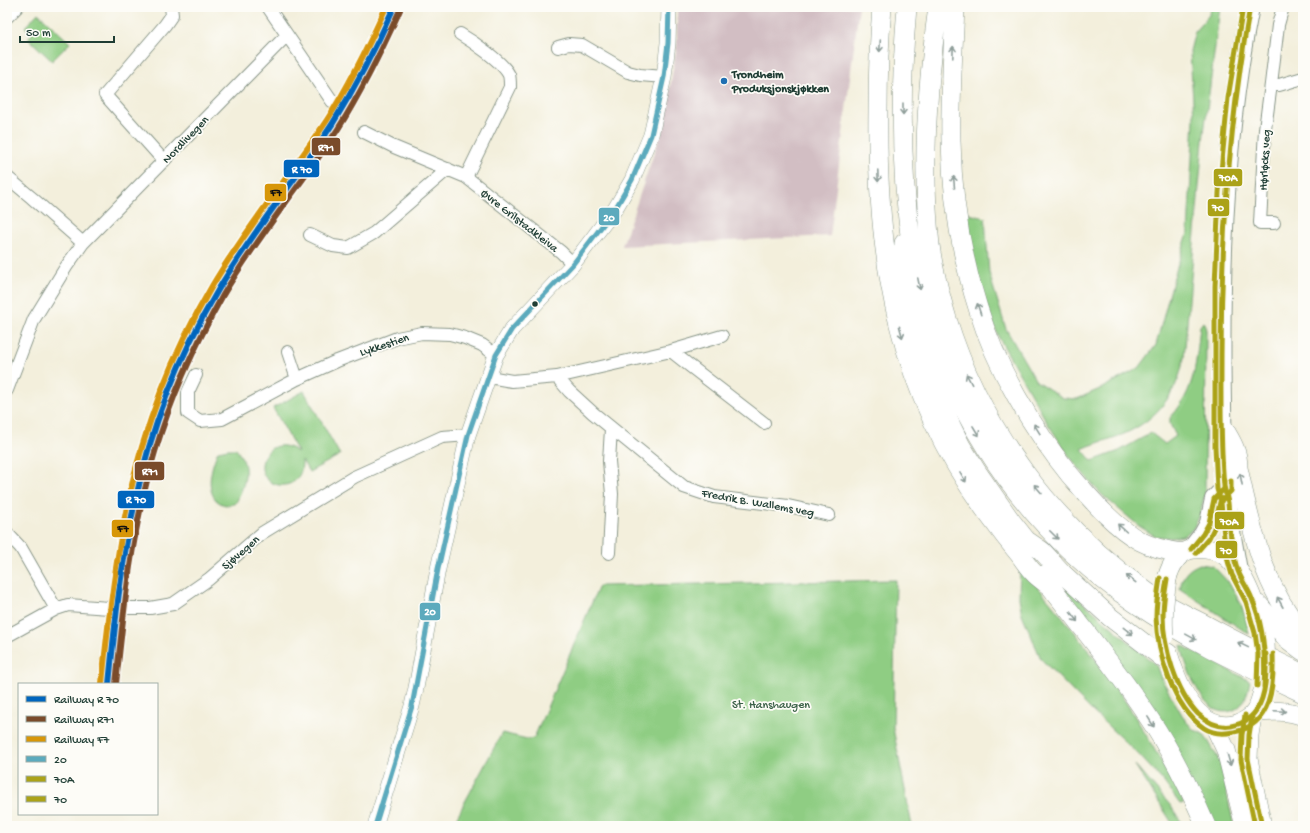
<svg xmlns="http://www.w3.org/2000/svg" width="1310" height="833" viewBox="0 0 1310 833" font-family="'Gochi Hand',sans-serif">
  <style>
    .industrial { fill: #d2bec3 }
    .green { fill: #8fcd83; stroke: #57855c }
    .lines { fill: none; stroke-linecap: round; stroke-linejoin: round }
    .minor-casing { stroke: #899688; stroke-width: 14 }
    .tertiary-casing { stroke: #899688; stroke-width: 16 }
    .primary-casing { stroke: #899688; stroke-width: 20 }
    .trunk-casing { stroke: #899688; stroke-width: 20 }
    .minor { stroke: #fff; stroke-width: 12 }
    .tertiary { stroke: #fff; stroke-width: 15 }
    .primary { stroke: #fff; stroke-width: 18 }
    .trunk { stroke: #fff; stroke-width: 19 }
    .trunk-bridge-casing { stroke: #899688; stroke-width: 20; stroke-linecap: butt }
    .trunk-bridge { stroke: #fff; stroke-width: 19 }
    .bus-1-casing { stroke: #fdfcf7; stroke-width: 8 }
    .bus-2-casing { stroke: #fdfcf7; stroke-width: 8 }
    .bus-3-casing { stroke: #fdfcf7; stroke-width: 8 }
    .bus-1 { stroke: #5caabd; stroke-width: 5 }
    .bus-2 { stroke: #aba218; stroke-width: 5 }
    .bus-3 { stroke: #aba218; stroke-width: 5 }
    .rail-1-casing { stroke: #fdfcf7; stroke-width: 9 }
    .rail-2-casing { stroke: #fdfcf7; stroke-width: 9 }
    .rail-3-casing { stroke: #fdfcf7; stroke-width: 9 }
    .rail-1 { stroke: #0065bd; stroke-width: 6 }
    .rail-2 { stroke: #7a4b2a; stroke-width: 6 }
    .rail-3 { stroke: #d79608; stroke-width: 6 }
    .oneway { stroke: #8f9e9a }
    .poi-dot { fill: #1f6fb2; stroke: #fdfcf7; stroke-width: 1.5 }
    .bus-dot { fill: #1f3d34; stroke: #fdfcf7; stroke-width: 1.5 }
    .labels { text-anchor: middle; stroke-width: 3.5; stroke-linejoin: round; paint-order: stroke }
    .poi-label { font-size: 12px; font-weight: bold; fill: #1f3d34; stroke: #fdfcf7; text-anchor: start }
    .street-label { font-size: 12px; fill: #1f3d34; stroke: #fdfcf7 }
    .park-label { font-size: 12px; fill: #3b6148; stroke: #fdfcf7 }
    .line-badge { stroke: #fdfcf7; stroke-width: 1.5 }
    .badge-label { font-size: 11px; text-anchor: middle; font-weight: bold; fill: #fff }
    .pale-badge-label { font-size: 11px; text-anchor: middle; font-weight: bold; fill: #111 }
  </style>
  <rect width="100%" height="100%" fill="#fdfcf7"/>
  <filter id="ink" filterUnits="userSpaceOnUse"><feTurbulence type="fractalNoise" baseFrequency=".025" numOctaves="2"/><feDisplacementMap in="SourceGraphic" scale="8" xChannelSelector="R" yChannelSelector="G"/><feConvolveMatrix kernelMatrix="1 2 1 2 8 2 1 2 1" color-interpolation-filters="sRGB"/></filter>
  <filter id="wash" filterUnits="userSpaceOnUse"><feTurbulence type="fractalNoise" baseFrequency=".012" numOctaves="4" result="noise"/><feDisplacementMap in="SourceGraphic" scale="16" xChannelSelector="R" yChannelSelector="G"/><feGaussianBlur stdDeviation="0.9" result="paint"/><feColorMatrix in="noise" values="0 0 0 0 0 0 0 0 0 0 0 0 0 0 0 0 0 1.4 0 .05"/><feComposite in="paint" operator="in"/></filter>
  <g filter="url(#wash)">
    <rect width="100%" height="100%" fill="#f3efdc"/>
    <!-- industrial -->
    <path class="industrial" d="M677,7h182l-29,229 -208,10 42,-122 13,-79z"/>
    <!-- green -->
    <path class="green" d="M1210,7h10l-17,134 -19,217c-2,7 -3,14 -6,21 -7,20 -25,40 -44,50 -15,9 -35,12 -52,20l10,12 27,-10 32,-18 14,11 11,-8 -6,-12v-6c26,-28 26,-56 30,-92l3,-4 1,1 2,7 -1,163 -5,22 -7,14 -10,7 -12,2 -16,-2 -16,-10 -38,-32 -14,-16 -18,-22 -21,-32 -49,-86 -18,-47 -9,-35 -7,-43 20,5 4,55 17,56 30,52 27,17 14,1 25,-11 37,-20 17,-23 18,-68 14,-44 6,-115 -4,-67 5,-20 14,-16z
      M38,13l32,30 -18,18 -24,-23 4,-4 -7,-7z
      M304,391l36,64 -31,17 -7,-12c2,38 -48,29 -39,0 2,-5 5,-9 9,-12 10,-5 18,-1 26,4l-25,-44z
      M228,449h8c2,3 5,7 7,11 6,14 -1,30 -7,43 -8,3 -13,3 -20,-3 -11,-13 -4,-35 2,-49z
      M1200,564l13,2 16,17 12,21 4,13 4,17 -69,-45c2,-13 7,-20 20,-25z
      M1020,565c40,49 81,97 114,150 18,29 34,58 50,88l-4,1 -17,-23 -24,-26 -49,-46 -49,-50 -19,-45 -3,-16z
      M896,580l-3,148 19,98h-460l50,-93 25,6 7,-1 65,-152z
      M1058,581l98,84 5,13 24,42 8,9 10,5 6,8 11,20 14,64h-19z
      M1181,645l69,36c-2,11 -5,24 -16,29 -30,13 -49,-45 -53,-65z
      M1135,765l35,40 14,21h-10z"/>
  </g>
  <g filter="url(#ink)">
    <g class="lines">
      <!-- minor casing -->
      <g class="minor-casing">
        <path id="minor" d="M268,7l64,94
          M7,17l10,-10
          M460,34c12,7 43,28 49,41 1,3 1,9 1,12l-44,90
          M558,47l11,-3 13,1 46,27 12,3 24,2
          M1271,84l7,-59 5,-18
          M364,132l30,15 72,30 95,75 12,12
          M164,161l-59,-66 60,-70 7,-10 -1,-8
          M7,177l25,21 51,45
          M1274,223h-14l5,-94 6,-45 8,1 24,-7
          M310,235l23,11 15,2 26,-15 74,-64
          M671,351l19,15 74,57
          M288,352l9,27
          M196,375l-8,17v21l12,8 22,-2 75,-40 40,-18 60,-23 25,-5 28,1 15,4 17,7 14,10
          M489,377l23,4 45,-4 114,-26 51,-15
          M557,377l12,14 24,22 91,74 30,10 74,9 41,9
          M7,390l27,-71 32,-52 17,-24 204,-208
          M7,533l14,15 35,61
          M609,553l3,-59 -3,-33 2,-32
          M7,636l49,-27 12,-4 41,3h41l23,-4 36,-25 53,-46 92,-56 88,-40 26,-2"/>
      </g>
      <!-- tertiary casing -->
      <g class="tertiary-casing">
        <path id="tertiary" d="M375,826l37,-120 4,-18 22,-119 30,-134 28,-80 16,-26 61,-65 42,-55 17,-29 19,-45 13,-58 4,-34 1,-36"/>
      </g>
      <!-- primary casing -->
      <g class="primary-casing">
        <path id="primary" d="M1191,549l12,-15 6,-11 5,-24 10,-10
          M1238,570l-8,-44 -2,-26 -4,-11c-5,-161 -6,-324 26,-482"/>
      </g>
      <!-- trunk casing -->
      <g class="trunk-casing">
        <path id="trunk" d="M882,7c-3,35 -4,69 -4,104 -2,149 20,282 111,404 10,14 20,27 31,40 4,6 8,12 13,17 5,6 12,10 17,14
          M907,7c-7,80 -7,163 5,243 22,142 104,272 223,353 52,36 111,63 168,90
          M938,7c-11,79 -17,159 -8,238 3,25 10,50 17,74 34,111 106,206 200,273 17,12 36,22 55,31 33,18 67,35 101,51
          M955,7c-2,45 -5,89 -4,134 1,56 10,114 27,167 18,59 53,119 92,167 20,23 43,51 70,66 13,7 28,10 42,12
          M904,243l-2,35 17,70 14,39 19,41 9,18 16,26 34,49 15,19 16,11 21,23 47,43 62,48
          M1222,425c4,8 10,16 13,25 2,5 3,12 3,18 2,9 4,18 6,27 12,51 24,98 59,138
          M1044,575l6,11c34,44 69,86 99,132 23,34 41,71 57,108
          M1167,579c3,-13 12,-29 27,-30 9,-1 18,0 27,4 24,13 39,64 44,90
          M1259,605l28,34 16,12
          M1168,653c9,30 29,83 69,71 20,-6 22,-18 27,-37
          M1256,712c16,-1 32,-2 47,4
          M1252,716l-3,19 -1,24 14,67
          M1214,725l12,25 19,76"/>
      </g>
      <!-- minor -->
      <use href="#minor" class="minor"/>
      <!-- tertiary -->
      <use href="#tertiary" class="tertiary"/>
      <!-- primary -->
      <use href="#primary" class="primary"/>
      <!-- trunk -->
      <use href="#trunk" class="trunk"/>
      <!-- trunk-bridge casing -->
      <g class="trunk-bridge-casing">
        <path id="trunk-bridge" d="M1164,636c-2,-20 0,-37 3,-57
          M1264,687l2,-20 -1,-24"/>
      </g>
      <!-- trunk-bridge -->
      <use href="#trunk-bridge" class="trunk-bridge"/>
      <!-- bus-1 casing -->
      <g class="bus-1-casing">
        <path id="bus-1" d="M375,826l37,-120 26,-137 30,-134 28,-80 16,-26 61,-65 42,-55 17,-29 19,-45 13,-58 4,-34 1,-36"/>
      </g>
      <!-- bus-2 casing -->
      <g class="bus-2-casing">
        <path id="bus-2" d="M1250,7c-21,117 -29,229 -29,348 0,43 -1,88 3,131 1,6 3,11 4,17 2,21 2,44 9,65 3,11 11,20 15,31 12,28 14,58 12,88
          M1191,549l12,-15 6,-11 5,-24 10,-10v-8
          M1167,579c-2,12 -4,24 -4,36 0,32 13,76 35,99 10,9 20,14 33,12 35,-6 36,-44 35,-72
          M1252,716l-3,19 -1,24 14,67"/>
      </g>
      <!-- bus-3 casing -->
      <g class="bus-3-casing">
        <path id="bus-3" d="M1243,7l-15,91 -9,94 -4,94v160l2,43 4,13 3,35 4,24 4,14 14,27 9,31 3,21 -1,32
          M1196,553l13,-15 6,-12 5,-24 11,-11v-10
          M1160,578c-2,13 -4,26 -4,39 1,36 17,90 48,111 9,6 20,6 30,4 38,-7 40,-46 39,-78
          M1245,715l-3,20 -1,25 14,66"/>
      </g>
      <!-- bus-1 -->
      <use href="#bus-1" class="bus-1"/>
      <!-- bus-2 -->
      <use href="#bus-2" class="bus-2"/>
      <!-- bus-3 -->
      <use href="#bus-3" class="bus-3"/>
      <!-- rail-1 casing -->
      <g class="rail-1-casing">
        <path id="rail-1" d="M109,684c6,-61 12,-122 26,-182 16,-75 44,-146 83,-212 34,-58 78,-110 115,-167 23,-37 43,-76 61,-116"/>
      </g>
      <!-- rail-2 casing -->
      <g class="rail-2-casing">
        <path id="rail-2" d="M116,684c8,-78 16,-156 39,-232 16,-55 40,-107 68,-157 34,-58 78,-110 115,-166 24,-38 44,-79 62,-119"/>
      </g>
      <!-- rail-3 casing -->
      <g class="rail-3-casing">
        <path id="rail-3" d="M102,683c6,-61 13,-122 26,-181 16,-76 45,-149 84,-216 34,-58 78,-110 115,-166 23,-36 42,-75 59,-113"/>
      </g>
      <!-- rail-1 -->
      <use href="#rail-1" class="rail-1"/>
      <!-- rail-2 -->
      <use href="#rail-2" class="rail-2"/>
      <!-- rail-3 -->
      <use href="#rail-3" class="rail-3"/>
    </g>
    <!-- one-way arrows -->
    <defs><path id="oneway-shaft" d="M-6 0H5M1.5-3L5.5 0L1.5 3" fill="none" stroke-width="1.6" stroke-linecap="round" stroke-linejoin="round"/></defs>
    <g class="oneway">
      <use href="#oneway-shaft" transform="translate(880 46) rotate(93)"/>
      <use href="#oneway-shaft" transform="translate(953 52) rotate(-88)"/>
      <use href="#oneway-shaft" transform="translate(903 109) rotate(90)"/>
      <use href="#oneway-shaft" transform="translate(878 176) rotate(88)"/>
      <use href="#oneway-shaft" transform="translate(954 182) rotate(-95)"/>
      <use href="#oneway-shaft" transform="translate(919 284) rotate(78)"/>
      <use href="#oneway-shaft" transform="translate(979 309) rotate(-108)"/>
      <use href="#oneway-shaft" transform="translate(901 332) rotate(75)"/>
      <use href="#oneway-shaft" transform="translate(969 379) rotate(-117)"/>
      <use href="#oneway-shaft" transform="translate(1037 429) rotate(-122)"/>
      <use href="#oneway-shaft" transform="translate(976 431) rotate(59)"/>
      <use href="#oneway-shaft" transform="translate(963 477) rotate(59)"/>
      <use href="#oneway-shaft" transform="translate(1241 479) rotate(-101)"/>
      <use href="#oneway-shaft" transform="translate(1038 489) rotate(-131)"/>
      <use href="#oneway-shaft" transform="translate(1122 528) rotate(-138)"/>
      <use href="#oneway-shaft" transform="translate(1054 535) rotate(45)"/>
      <use href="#oneway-shaft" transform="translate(1131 579) rotate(-143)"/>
      <use href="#oneway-shaft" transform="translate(1280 602) rotate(-119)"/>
      <use href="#oneway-shaft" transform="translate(1074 617) rotate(53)"/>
      <use href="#oneway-shaft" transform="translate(1128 631) rotate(38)"/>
      <use href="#oneway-shaft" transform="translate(1191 637) rotate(29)"/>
      <use href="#oneway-shaft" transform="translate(1243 645) rotate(-154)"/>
      <use href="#oneway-shaft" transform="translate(1280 711) rotate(3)"/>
      <use href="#oneway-shaft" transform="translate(1151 722) rotate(58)"/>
      <use href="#oneway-shaft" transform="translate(1229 760) rotate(74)"/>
    </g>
  </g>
  <!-- markers -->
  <circle class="poi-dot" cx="724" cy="81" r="4"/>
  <circle class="bus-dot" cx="535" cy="304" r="3.5"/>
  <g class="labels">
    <!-- poi labels -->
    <g class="poi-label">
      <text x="732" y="78">Trondheim<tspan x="732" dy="14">Produksjonskjøkken</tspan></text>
    </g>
    <!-- street labels -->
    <g class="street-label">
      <text transform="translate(185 139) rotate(-46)" y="4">Nordlivegen</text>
      <text transform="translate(1264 160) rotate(-87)" y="4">Hørløcks veg</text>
      <text transform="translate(520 220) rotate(38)" y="4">Øvre Grilstadkleiva</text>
      <text transform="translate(384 344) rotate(-18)" y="4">Lykkestien</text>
      <text transform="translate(758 502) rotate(10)" y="4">Fredrik B. Wallems veg</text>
      <text transform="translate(240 552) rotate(-41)" y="4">Sjøvegen</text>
    </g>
    <!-- park labels -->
    <g class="park-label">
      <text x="771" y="708">St. Hanshaugen</text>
    </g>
  </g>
  <g class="line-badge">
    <rect x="311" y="137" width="30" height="19" rx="4" fill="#7a4b2a"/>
    <rect x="283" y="159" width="37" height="19" rx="4" fill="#0065bd"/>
    <rect x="1213" y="168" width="30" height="19" rx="4" fill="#aba218"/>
    <rect x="264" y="183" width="23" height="19" rx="4" fill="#d79608"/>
    <rect x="1207" y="198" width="23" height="19" rx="4" fill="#aba218"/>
    <rect x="598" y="207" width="22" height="19" rx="4" fill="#5caabd"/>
    <rect x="134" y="461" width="31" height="20" rx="4" fill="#7a4b2a"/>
    <rect x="117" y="490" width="38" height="19" rx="4" fill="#0065bd"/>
    <rect x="1214" y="511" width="31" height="19" rx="4" fill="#aba218"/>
    <rect x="111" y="519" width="23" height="19" rx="4" fill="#d79608"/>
    <rect x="1215" y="540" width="23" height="19" rx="4" fill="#aba218"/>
    <rect x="419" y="602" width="22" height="19" rx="4" fill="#5caabd"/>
  </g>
  <g class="badge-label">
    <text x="326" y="151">R71</text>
    <text x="302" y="173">R 70</text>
    <text x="1228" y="181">70A</text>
    <text x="1218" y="211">70</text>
    <text x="609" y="221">20</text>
    <text x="150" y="475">R71</text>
    <text x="136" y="503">R 70</text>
    <text x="1229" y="525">70A</text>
    <text x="1226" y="554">70</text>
    <text x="430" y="615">20</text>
  </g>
  <g class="pale-badge-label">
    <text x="276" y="196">F7</text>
    <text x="123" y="532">F7</text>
  </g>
  <!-- margin -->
  <rect width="1310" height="833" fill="none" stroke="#fdfcf7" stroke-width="24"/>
  <!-- legend -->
  <rect x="18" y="683" width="140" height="132" fill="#fdfcf7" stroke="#a4b0a9"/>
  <rect x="26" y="696" width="20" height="6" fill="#0065bd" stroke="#a4b0a9"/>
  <text x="54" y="703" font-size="12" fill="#1f3d34">Railway R 70</text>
  <rect x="26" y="716" width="20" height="6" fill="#7a4b2a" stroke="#a4b0a9"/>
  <text x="54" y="723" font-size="12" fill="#1f3d34">Railway R71</text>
  <rect x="26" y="736" width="20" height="6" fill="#d79608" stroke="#a4b0a9"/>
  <text x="54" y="743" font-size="12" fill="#1f3d34">Railway F7</text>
  <rect x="26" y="756" width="20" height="6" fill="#5caabd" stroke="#a4b0a9"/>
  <text x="54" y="763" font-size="12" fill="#1f3d34">20</text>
  <rect x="26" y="776" width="20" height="6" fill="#aba218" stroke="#a4b0a9"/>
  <text x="54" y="783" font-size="12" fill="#1f3d34">70A</text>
  <rect x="26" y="796" width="20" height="6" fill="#aba218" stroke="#a4b0a9"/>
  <text x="54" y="803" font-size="12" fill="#1f3d34">70</text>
  <!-- scale -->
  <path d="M20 36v6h94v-6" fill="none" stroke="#1f3d34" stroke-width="2"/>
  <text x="26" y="36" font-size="12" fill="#1f3d34" stroke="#fdfcf7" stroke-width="3" paint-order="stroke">50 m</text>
</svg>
